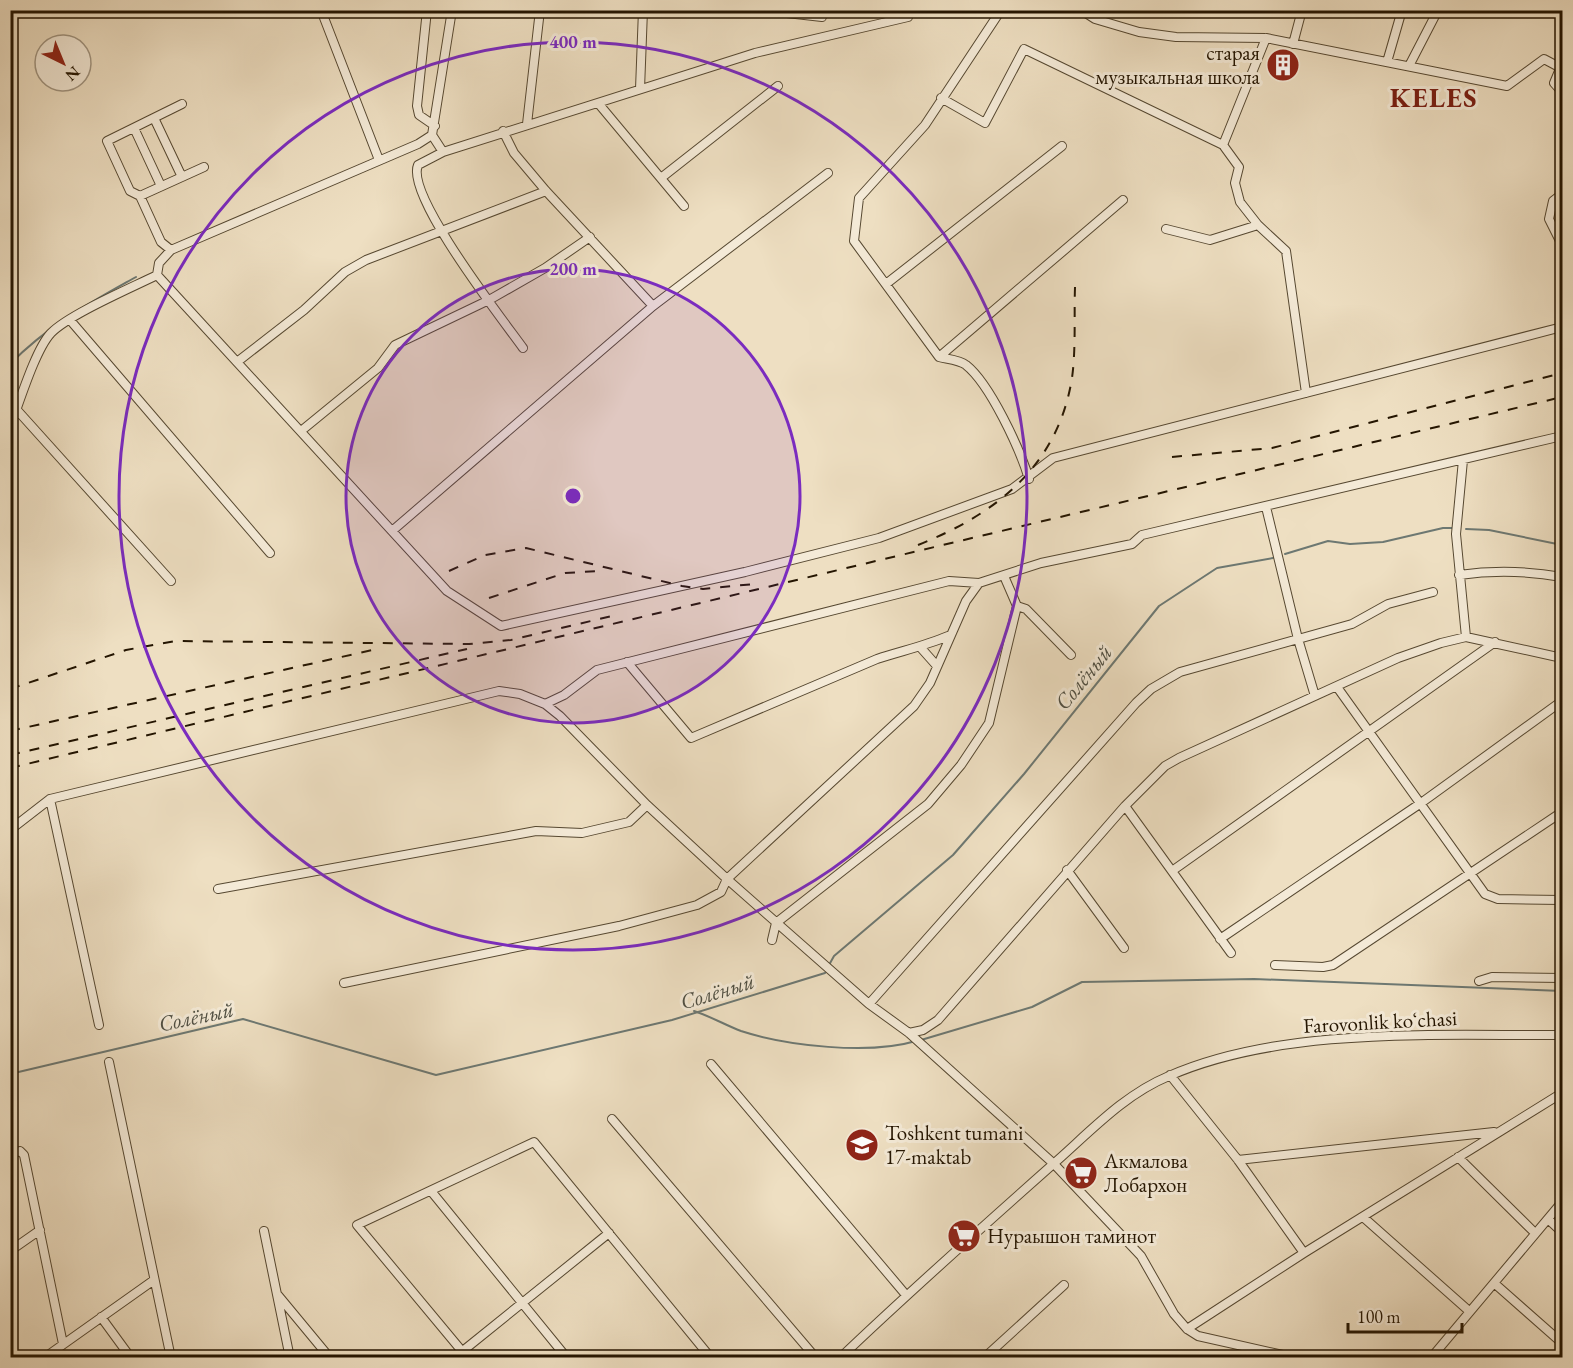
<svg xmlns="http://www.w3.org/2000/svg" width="1573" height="1368" viewBox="0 0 1573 1368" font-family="'EB Garamond',serif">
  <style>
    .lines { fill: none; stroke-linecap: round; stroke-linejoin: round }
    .stream { stroke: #6d7872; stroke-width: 2 }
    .minor-casing { stroke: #564831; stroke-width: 10 }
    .minor { stroke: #f4ead7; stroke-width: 8 }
    .rail { stroke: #241501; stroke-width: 2; stroke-dasharray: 10 10; stroke-linecap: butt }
    .ring { fill: none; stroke: #7b2cbf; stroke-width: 3 }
    .labels { text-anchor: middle; stroke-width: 6; stroke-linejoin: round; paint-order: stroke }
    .poi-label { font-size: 21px; fill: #241501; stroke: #f4ead7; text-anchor: start }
    .street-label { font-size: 21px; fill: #241501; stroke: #f4ead7 }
    .water-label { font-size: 22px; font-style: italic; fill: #4f4f43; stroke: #f4ead7 }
    .district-label { font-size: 27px; font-weight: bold; letter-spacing: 1.5px; fill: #7a1f14; stroke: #f4ead7 }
    .centre { fill: #7b2cbf; stroke: #f4ead7; stroke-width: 3 }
    .ring-label { font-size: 18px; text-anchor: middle; font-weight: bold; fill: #7b2cbf; stroke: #f4ead7; stroke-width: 6; stroke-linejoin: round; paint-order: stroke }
  </style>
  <rect width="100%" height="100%" fill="#eedfc2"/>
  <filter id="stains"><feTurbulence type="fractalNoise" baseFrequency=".00333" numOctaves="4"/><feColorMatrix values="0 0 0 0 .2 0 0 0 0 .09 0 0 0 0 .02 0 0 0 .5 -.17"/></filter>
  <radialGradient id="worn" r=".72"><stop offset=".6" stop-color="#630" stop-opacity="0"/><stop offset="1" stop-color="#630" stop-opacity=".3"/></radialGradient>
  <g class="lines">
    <!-- stream -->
    <path class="stream" d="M10,364c40,-40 78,-60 126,-87
      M1466,529l23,1 73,15
      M1285,554l43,-13 22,3 33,-2 60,-14h11
      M829,965l5,-9 119,-101 71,-81 135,-168 58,-38 56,-10
      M694,1011c18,6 31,14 47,20 46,15 128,24 175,10
      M921,1040l111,-33 50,-25 172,-3 308,12
      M10,1074l233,-55 193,56 236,-55 153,-47 2,-3"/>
    <!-- minor casing -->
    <g class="minor-casing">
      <path id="minor" d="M321,10l58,150
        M427,10l-10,96 2,9 16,11
        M760,10l62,7
        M1001,10l-76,115 -66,73 -5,43 85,116c8,2 21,3 27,8 24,19 54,84 63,114
        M1081,10l14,9 44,13 37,5 90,1 241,48 37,-27 15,8
        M1293,44l9,-34
        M1387,62l15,-52
        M1562,64l-8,19 8,9
        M1409,66l29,-56
        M640,89l3,-79
        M941,98l44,25 39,-74 199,96 16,22 -4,16 5,19 18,23 28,26 20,142
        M598,103l86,103
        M154,118l28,59
        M527,124l13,-114
        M134,128l27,58
        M503,131l11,22 32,38 107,115
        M432,135l11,17 312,-99 153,-36
        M1223,145l43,-107
        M443,152l-25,13c-13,30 85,155 105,183
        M661,178l117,-92
        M1562,194l-9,7 -4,18 13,26
        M140,196l64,-29
        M1166,229l44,11 48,-15
        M171,250l-10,-8 -21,-46 -10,-5 -23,-50 75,-37
        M157,275l290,316 54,35 244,-54 134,-34 133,-49 41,-31 509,-131
        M157,275l2,-12 12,-13 247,-106 14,-9 20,-125
        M886,284l176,-138
        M70,320l200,233
        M939,357l184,-157
        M237,362l67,-52 41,-38 21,-12 180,-69
        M17,410l154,171
        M10,427c9,-23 25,-77 41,-94 19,-19 80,-45 106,-58
        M301,431l77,-63 17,-23 94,-45 56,-32 45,-31
        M1463,460l-7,74 10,103
        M1266,507l32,132 17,57
        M392,531l261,-225 175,-133
        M1459,575c35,-5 69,-4 103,2
        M1017,606l9,3 45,46
        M921,648l16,18
        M627,662l64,76 186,-79c24,-8 48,-13 71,-23
        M1337,687l148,207 13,5 64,1
        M545,704l19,-9 33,-25 352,-89 30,2
        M50,799l49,226
        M1125,806l106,147
        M10,830l40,-31 449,-108 21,3 25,10 15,12 87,89 80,74 142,125 40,29 145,131 87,92 33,58 13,15 11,7 98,22
        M1067,870l57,78
        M1172,871l323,-229
        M218,889l318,-58 46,2 47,-11 18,-17
        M1220,939l201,-136 141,-102
        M772,940l4,-17 152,-119 33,-39 28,-42 28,-117 -13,-30
        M1275,965l48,2 10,-2 229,-153
        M1479,981l13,-4 70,1
        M344,983l275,-57 78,-21 24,-13 6,-13 187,-173 16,-23 36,-82 13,-18 62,-20 91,-19 10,-9 420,-99
        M869,1004l267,-301 15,-14 29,-17 172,-48 36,-20 45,-12
        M909,1033l14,-3 15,-10 187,-214 40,-40 14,-8 219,-100 43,-15 25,-6 96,21
        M10,1053l1,2
        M109,1062l62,296
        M711,1064l195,231
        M1170,1075l68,85 66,93
        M612,1119l204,239
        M10,1154l10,-3 4,4 39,189
        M1458,1157l77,76
        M1238,1160l256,-28
        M431,1191l136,167
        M1363,1217l106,94
        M1548,1219l14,13
        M264,1231l26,127
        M10,1251l30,-21
        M1494,1283l68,60
        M277,1294l53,64
        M101,1317l30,41
        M1187,1329l117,-76 258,-160
        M461,1350l-104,-125 177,-83 177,216
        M44,1358l110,-78
        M454,1358l155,-125
        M840,1358c69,-66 140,-129 211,-192 38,-33 72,-71 118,-90 114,-50 271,-40 393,-41
        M984,1358l80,-73
        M1431,1358l131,-156"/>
    </g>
    <!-- minor -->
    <use href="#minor" class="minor"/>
    <!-- rail -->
    <path class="rail" d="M1172,457l100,-9 290,-75
      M918,545c78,-31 140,-79 154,-167 4,-29 2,-62 3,-91
      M449,571l36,-16 41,-7 156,38 21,3 51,-5
      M489,598l76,-25 33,-2
      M10,689l116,-39 49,-9 294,3 42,-4 101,-24
      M10,731l367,-82
      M10,755l457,-106
      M10,768l1552,-371"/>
  </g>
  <!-- distance rings -->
  <circle cx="573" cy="496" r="227" fill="#7b2cbf" fill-opacity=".12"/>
  <g class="ring">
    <circle cx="573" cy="496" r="227"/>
    <circle cx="573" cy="496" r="454"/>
  </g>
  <!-- icons -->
  <defs>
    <g id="building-disc" transform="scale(1.725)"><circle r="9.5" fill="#8f2418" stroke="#f4ead7"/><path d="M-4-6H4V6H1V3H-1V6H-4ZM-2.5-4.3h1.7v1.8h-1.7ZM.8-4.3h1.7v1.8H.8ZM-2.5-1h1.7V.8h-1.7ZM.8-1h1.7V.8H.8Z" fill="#fff"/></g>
    <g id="school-disc" transform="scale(1.725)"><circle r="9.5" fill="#8f2418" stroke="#f4ead7"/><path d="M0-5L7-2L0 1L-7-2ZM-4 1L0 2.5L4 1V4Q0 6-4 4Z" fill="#fff"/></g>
    <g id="supermarket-disc" transform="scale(1.725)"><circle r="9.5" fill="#8f2418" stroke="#f4ead7"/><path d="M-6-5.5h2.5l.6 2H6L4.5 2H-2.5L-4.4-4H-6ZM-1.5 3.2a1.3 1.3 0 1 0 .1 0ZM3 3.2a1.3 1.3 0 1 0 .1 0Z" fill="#fff"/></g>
  </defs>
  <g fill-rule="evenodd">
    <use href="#building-disc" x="1283" y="65"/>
    <use href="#school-disc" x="862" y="1145"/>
    <use href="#supermarket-disc" x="1081" y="1173"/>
    <use href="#supermarket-disc" x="964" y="1236"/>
  </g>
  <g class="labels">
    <!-- poi labels -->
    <g class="poi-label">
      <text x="1260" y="60" text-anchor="end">старая<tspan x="1260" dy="24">музыкальная школа</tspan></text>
      <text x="885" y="1140">Toshkent tumani<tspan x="885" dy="24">17-maktab</tspan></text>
      <text x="1104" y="1168">Акмалова<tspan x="1104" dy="24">Лобархон</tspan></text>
      <text x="987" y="1243">Нураышон таминот</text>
    </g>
    <!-- street labels -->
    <g class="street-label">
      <text transform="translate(1380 1022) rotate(-3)" y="7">Farovonlik koʻchasi</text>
    </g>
    <!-- water labels -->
    <g class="water-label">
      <text transform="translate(1083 677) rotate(-51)" y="8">Солёный</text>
      <text transform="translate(717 991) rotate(-17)" y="8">Солёный</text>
      <text transform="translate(196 1016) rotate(-12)" y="8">Солёный</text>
    </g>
    <!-- district labels -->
    <g class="district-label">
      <text x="1434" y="107">KELES</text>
    </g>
  </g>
  <circle cx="573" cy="496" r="9" class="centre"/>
  <g class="ring-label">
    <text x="573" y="48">400 m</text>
    <text x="573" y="275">200 m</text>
  </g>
  <!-- margin -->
  <rect width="1573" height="1368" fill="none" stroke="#eedfc2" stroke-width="36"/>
  <rect x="12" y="12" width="1549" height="1344" fill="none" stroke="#241501" stroke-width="3"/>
  <rect x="18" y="18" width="1537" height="1332" fill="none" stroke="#241501" stroke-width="1.5"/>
  <!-- north arrow -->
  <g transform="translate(63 63) rotate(137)"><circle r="28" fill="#f4ead7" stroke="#a19581" stroke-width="1.5"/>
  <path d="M0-4.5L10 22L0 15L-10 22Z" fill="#8f2418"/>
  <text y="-9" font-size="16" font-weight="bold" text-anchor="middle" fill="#241501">N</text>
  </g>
  <!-- scale -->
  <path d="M1348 1323v9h114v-9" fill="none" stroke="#241501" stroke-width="3"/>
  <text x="1357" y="1323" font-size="18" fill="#241501" stroke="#f4ead7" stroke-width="4.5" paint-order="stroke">100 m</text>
  <rect width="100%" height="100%" filter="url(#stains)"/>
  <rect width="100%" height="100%" fill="url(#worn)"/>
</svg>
